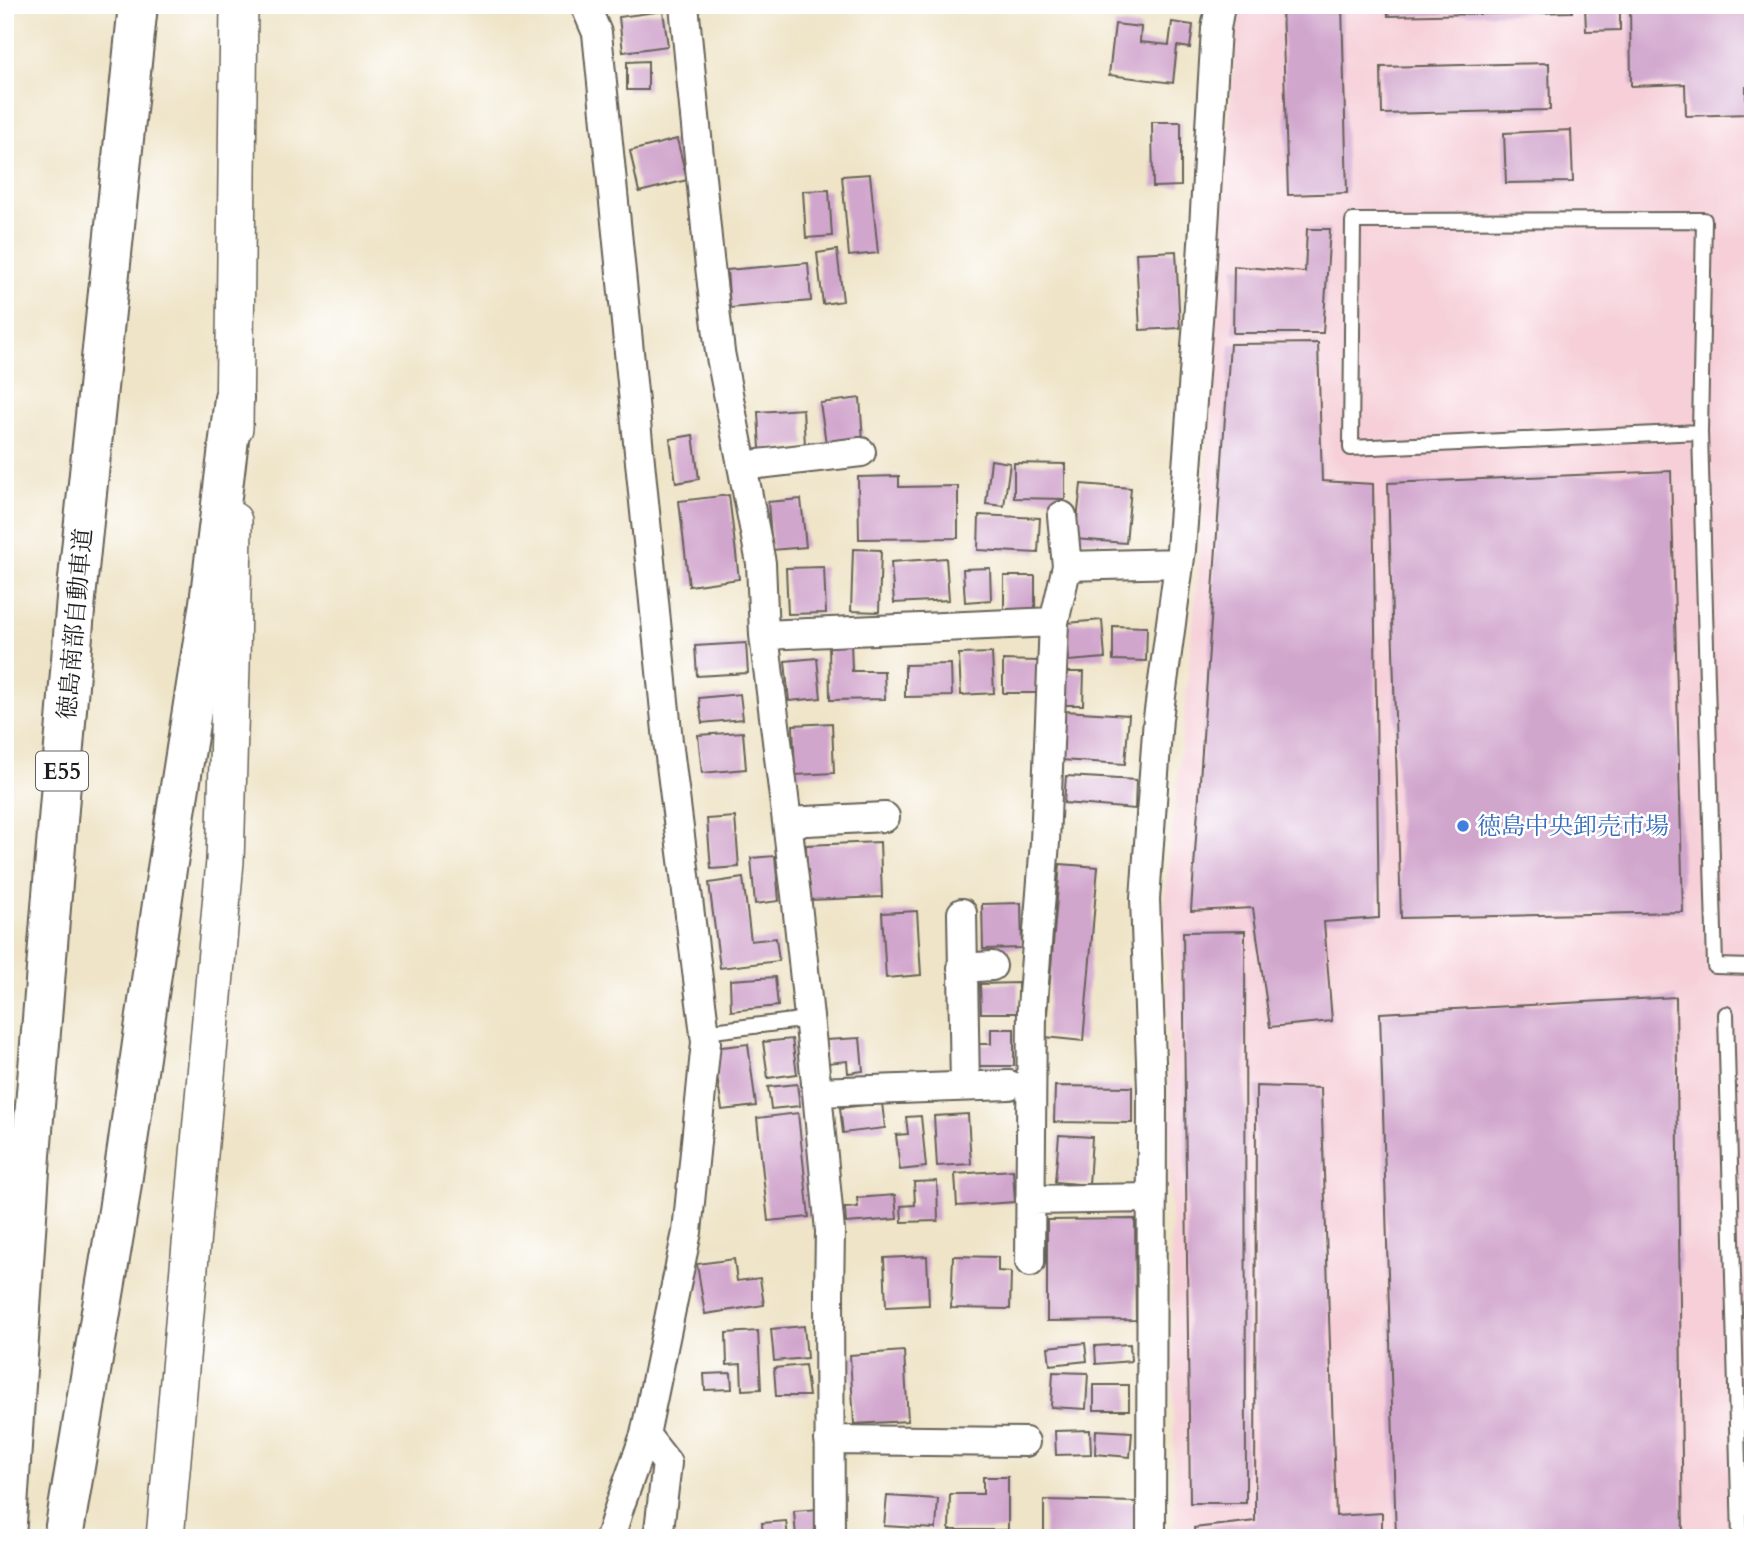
<svg xmlns="http://www.w3.org/2000/svg" width="1758" height="1543" viewBox="0 0 1758 1543" font-family="Cardo,'Noto Serif JP',serif">
  <style>
    .built { fill: #f6cfd8 }
    .building { fill: #d1a6cd }
    .lines { fill: none; stroke-linecap: round; stroke-linejoin: round }
    .service-casing { stroke: #666258; stroke-width: 18 }
    .minor-casing { stroke: #666258; stroke-width: 32 }
    .tertiary-casing { stroke: #666258; stroke-width: 40 }
    .motorway-casing { stroke: #666258; stroke-width: 42 }
    .service { stroke: #fff; stroke-width: 14 }
    .minor { stroke: #fff; stroke-width: 28 }
    .tertiary { stroke: #fff; stroke-width: 37 }
    .motorway { stroke: #fff; stroke-width: 38 }
    .shop-dot { fill: #3f7fe0; stroke: #fff; stroke-width: 2.5 }
    .labels { text-anchor: middle; stroke-width: 5; stroke-linejoin: round; paint-order: stroke }
    .shield { fill: #fff; stroke: #606060; stroke-width: 2 }
    .shield-label { font-size: 23px; font-weight: bold; fill: #1c1c1c }
    .street-label { font-size: 24px; fill: #1c1c1c; stroke: #fff }
    .shop-label { font-size: 24px; fill: #366cbe; stroke: #fff; text-anchor: start }
  </style>
  <rect width="100%" height="100%" fill="#fff"/>
  <filter id="ink" filterUnits="userSpaceOnUse"><feTurbulence type="fractalNoise" baseFrequency=".0143" numOctaves="2"/><feDisplacementMap in="SourceGraphic" scale="14" xChannelSelector="R" yChannelSelector="G"/><feConvolveMatrix kernelMatrix="1 2 1 2 8 2 1 2 1" color-interpolation-filters="sRGB"/></filter>
  <filter id="wash" filterUnits="userSpaceOnUse"><feTurbulence type="fractalNoise" baseFrequency=".00686" numOctaves="4" result="noise"/><feDisplacementMap in="SourceGraphic" scale="28" xChannelSelector="R" yChannelSelector="G"/><feGaussianBlur stdDeviation="1.57" result="paint"/><feColorMatrix in="noise" values="0 0 0 0 0 0 0 0 0 0 0 0 0 0 0 0 0 1.4 0 .05"/><feComposite in="paint" operator="in"/></filter>
  <g filter="url(#wash)">
    <rect width="100%" height="100%" fill="#efe4c8"/>
    <!-- built -->
    <path class="built" d="M1239,5h514v1533h-578l-7,-531 -5,-95 19,-171 25,-274 15,-259z"/>
    <g id="blocks">
      <!-- building -->
      <path class="building" d="M1282,5h60l5,188 -59,2z
        M1388,5h184v7l-184,4z
        M1585,5h35v25l-34,1z
        M1630,5h123v82h-7v27l-60,2 -1,-32 -54,2z
        M663,11l5,35 -45,6 -4,-35z
        M1172,22l21,3 -3,23 -13,-2 -4,37 -64,-8 6,-51 26,3 -1,15 29,3z
        M648,61v29h-21v-28z
        M1549,63l1,47 -168,4 -1,-47z
        M1152,122h29v64l-28,1z
        M1571,130l2,52 -67,1 -2,-50z
        M677,139l10,41 -48,12 -9,-41z
        M870,174l8,79 -29,3 -7,-80z
        M829,190l3,46 -26,2 -3,-47z
        M1307,229h23l-7,104h-90l1,-67 71,6z
        M837,250l6,51 -20,3 -6,-51z
        M1176,251l4,77 -40,2 -4,-77z
        M808,263l3,38 -81,7 -3,-38z
        M1318,343l4,138 51,3 6,434 -55,4 8,99 -62,6 -17,-119 -62,3 39,-567z
        M860,398l3,43 -37,2 -6,-40z
        M803,409l2,36 -45,4 -2,-37z
        M693,435l6,44 -23,4 -6,-44z
        M991,460l19,3 -6,43 -18,-2z
        M1014,463l51,1v35l-51,-1z
        M1671,471l12,441 -282,6 -13,-435z
        M899,476v11l59,-1v52l-99,1 -1,-62z
        M1081,484l50,4 -5,55 -51,-4z
        M729,495l10,84 -50,7 -10,-85z
        M801,499l5,48 -34,3 -4,-48z
        M979,515l61,3 -2,35 -60,-3z
        M853,549l28,1 -2,62 -28,-1z
        M946,558l3,42 -55,3 -3,-41z
        M824,567l2,46 -38,1 -2,-46z
        M990,568l1,32 -26,2 -2,-33z
        M1004,576h31v33h-31z
        M1102,620l3,38 -36,3 -2,-38z
        M1113,626l34,1 -1,34 -33,-1z
        M851,642l1,29h32l1,28 -55,1 -1,-57z
        M746,643l2,30 -51,3 -2,-30z
        M992,653l2,40 -33,2 -2,-41z
        M817,658l4,40 -32,3 -4,-40z
        M1003,660l36,1v32h-36z
        M951,664l1,32 -47,1v-32z
        M1065,672h19l-1,33h-19z
        M740,694l3,25 -41,4 -3,-25z
        M1064,711l65,4 -4,49 -64,-4z
        M832,723l2,50 -39,2 -2,-50z
        M743,732l3,37 -44,4 -4,-38z
        M1066,776l70,4 -1,29 -71,-6z
        M735,817l4,50 -28,2 -4,-50z
        M880,842l2,55 -74,3 -2,-55z
        M775,856l4,45 -24,3 -4,-46z
        M1060,864l38,3 -15,174 -38,-4z
        M743,878l8,63 25,-3 3,23 -59,7 -11,-85z
        M1021,903l1,45 -39,1 -1,-45z
        M917,911l4,64 -35,3 -4,-65z
        M1245,931l1,572h-56l-7,-571z
        M775,977l3,29 -47,5 -1,-31z
        M1018,983v30h-37l-1,-29z
        M1676,997l7,541h-287l-16,-525z
        M991,1029h23v37h-37v-22h14z
        M860,1038l3,33 -15,2 -1,-12 -19,2 -2,-23z
        M792,1039l5,35 -29,4 -5,-36z
        M748,1044l8,62 -34,4 -9,-62z
        M797,1084l3,22 -29,3 -3,-22z
        M1055,1086l77,1v36l-78,-1z
        M1256,1086l65,2 15,428 46,-3v25h-187l-1,-10 61,-7z
        M882,1103l3,25 -42,5 -3,-25z
        M798,1113l11,104 -41,4 -11,-103z
        M968,1114l3,50 -34,2 -3,-50z
        M921,1116l5,51 -26,3 -4,-35 12,-1 -2,-17z
        M1059,1135l33,2 -3,48 -34,-3z
        M1013,1170l2,32 -58,4 -2,-32z
        M937,1181l1,40 -36,1 -1,-16 14,-1 -1,-23z
        M895,1195l2,24 -51,4 -1,-15 13,-1 -1,-9z
        M1135,1219l1,101 -89,1v-101z
        M927,1256l2,49 -43,2 -2,-49z
        M953,1256l45,1v14l13,1 -1,37 -59,-1z
        M734,1259l3,22 23,-3 4,27 -59,9 -8,-50z
        M804,1326l3,32 -33,3 -3,-32z
        M758,1331l3,58 -19,1 -1,-26 -14,1 -1,-32z
        M1085,1343l2,18 -37,4 -2,-18z
        M1130,1344l1,17 -35,3 -1,-18z
        M904,1351l4,70 -54,3 -4,-69z
        M805,1365l4,31h-33l-2,-28z
        M1053,1372l35,1 -2,36 -35,-2z
        M731,1373l1,16 -27,1 -1,-16z
        M1094,1385h35v25h-35z
        M1090,1430l1,24 -35,1 -1,-24z
        M1096,1430l36,2 -2,25 -35,-3z
        M983,1477h25v53h-59l1,-36h33z
        M887,1496l51,3 -2,30 -52,-3z
        M1044,1500l93,2v36l-93,-1z
        M818,1509l2,29h-24l-2,-27z
        M786,1521l2,17h-25l-1,-15z"/>
    </g>
  </g>
  <g filter="url(#ink)">
    <use href="#blocks" fill-opacity="0" stroke="#666258" stroke-width="2"/>
    <g class="lines">
      <!-- service casing -->
      <g class="service-casing">
        <path id="service" d="M1700,432l-349,16 2,-227 351,-1 -4,212 15,534 38,1
          M1726,1014l14,524
          M705,1032l104,-13"/>
      </g>
      <!-- minor casing -->
      <g class="minor-casing">
        <path id="minor" d="M585,5l12,28 71,708 38,301 -19,190 -42,203 -25,70 -10,33
          M684,5l25,253 11,94 41,211 3,72 32,260 21,197 13,139 -1,64 1,243
          M742,466l119,-14
          M1062,516l5,50
          M764,635l290,-13 13,-56 112,-3
          M787,822l98,-5
          M962,913l3,173
          M962,968l30,-2
          M817,1092l192,-7
          M1030,1200l121,-2
          M1030,1262l2,-254 13,-166 9,-220
          M645,1435l22,28 -9,75
          M829,1440l196,2
          M1151,1538l1,-449 -7,-190 13,-181 23,-168 19,-257 16,-264 4,-24"/>
      </g>
      <!-- tertiary casing -->
      <g class="tertiary-casing">
        <path id="tertiary" d="M234,428l5,-423
          M165,1538l60,-677 6,-195 2,-145"/>
      </g>
      <!-- motorway casing -->
      <g class="motorway-casing">
        <path id="motorway" d="M6,1538l25,-383 45,-557 62,-593
          M63,1538l55,-327 49,-342 42,-266 25,-205"/>
      </g>
      <!-- service -->
      <use href="#service" class="service"/>
      <!-- minor -->
      <use href="#minor" class="minor"/>
      <!-- tertiary -->
      <use href="#tertiary" class="tertiary"/>
      <!-- motorway -->
      <use href="#motorway" class="motorway"/>
    </g>
  </g>
  <!-- markers -->
  <circle class="shop-dot" cx="1463" cy="826" r="7"/>
  <g class="labels">
    <!-- shield labels -->
    <rect class="shield" x="36" y="751.5" width="52" height="39" rx="5"/>
    <g class="shield-label">
      <text x="62" y="779">E55</text>
    </g>
    <!-- street labels -->
    <g class="street-label">
      <text transform="translate(75 624) rotate(-85)" y="8">徳島南部自動車道</text>
    </g>
    <!-- shop labels -->
    <g class="shop-label">
      <text x="1477" y="834">徳島中央卸売市場</text>
    </g>
  </g>
  <!-- margin -->
  <rect width="1758" height="1543" fill="none" stroke="#fff" stroke-width="28"/>
</svg>
